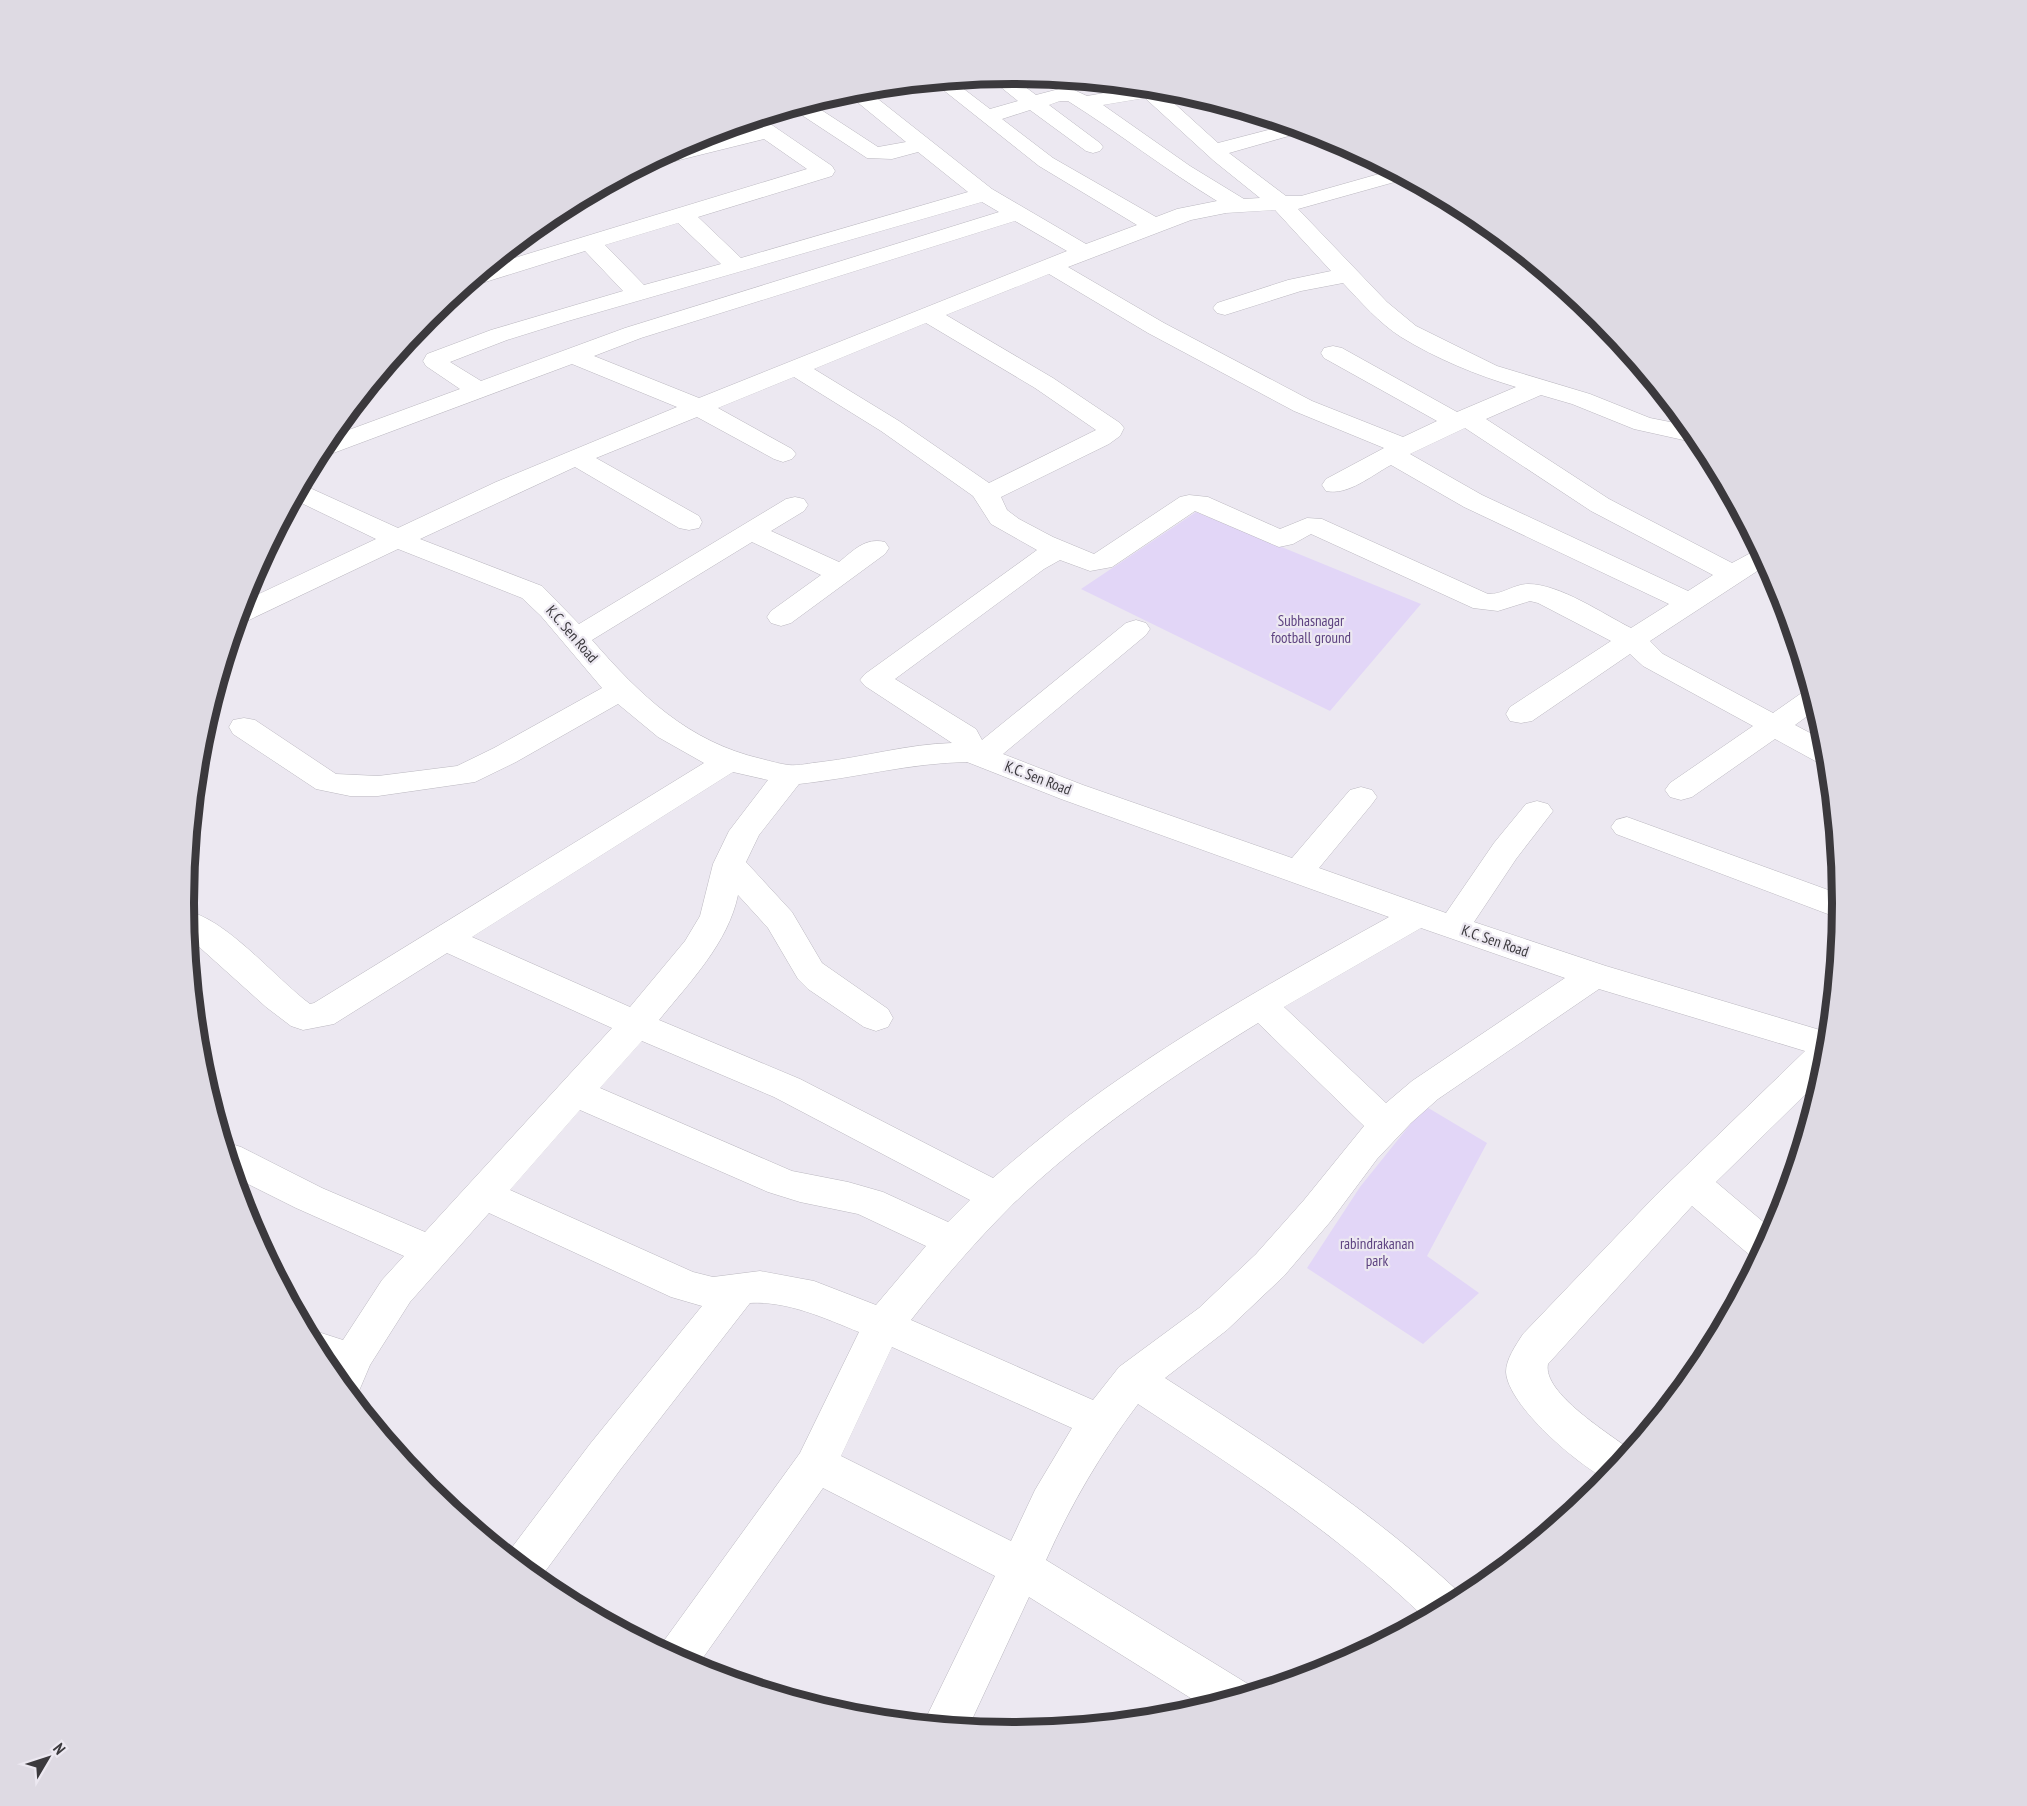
<svg xmlns="http://www.w3.org/2000/svg" width="2027" height="1806" viewBox="0 0 2027 1806" font-family="'PT Sans Narrow',sans-serif">
  <style>
    .green { fill: #e2d6f7 }
    .lines { fill: none; stroke-linecap: round; stroke-linejoin: round }
    .minor-casing { stroke: #bbb8c0; stroke-width: 1 }
    .minor { fill: #fff; fill-rule: evenodd }
    .labels { text-anchor: middle; stroke-width: 4.5; stroke-linejoin: round; paint-order: stroke }
    .park-label { font-size: 15px; fill: #5d4280; stroke: #ece8f1 }
    .street-label { font-size: 15px; fill: #3b393d; stroke: #ece8f1 }
    .rim { fill: none; stroke: #3b393d; stroke-width: 8 }
  </style>
  <rect width="100%" height="100%" fill="#ece8f1"/>
  <!-- green -->
  <path class="green" d="M1196,512l225,92 -91,107 -249,-122z
    M1425,1106l62,37 -60,113 52,37 -56,51 -116,-76 53,-81z"/>
  <g class="lines">
    <!-- minor casing -->
    <g class="minor-casing">
      <path id="minor" d="M1008,74l28,21 23,-6h13l15,7 57,-10 32,4 -3,3 -8,2 53,48 73,-19 19,6 -81,23 57,43h15l92,-26 16,8 -111,31 89,93 29,24 81,40 93,28 60,24 40,8 12,15 -5,2 -63,-14 -62,-25 -31,-9 -55,24 123,80 123,64 28,-15 8,16 -118,77 13,13 110,59 30,-21 8,-2 6,19 -22,16 32,17 2,22 -12,-2 -42,-23 -83,58 -11,3 -11,-3 -5,-7 5,-7 83,-57 -110,-60 -13,-12 -98,67 -11,2 -11,-2 -4,-7 4,-7 101,-66 -73,-38 -8,-2 -32,10 -25,-3 -162,-74 -18,10 -14,3 -84,-36 -83,56 -22,4 -30,-11 -16,9 -149,110 81,50 6,11 144,-117 10,-3 10,3 4,6 -4,6 -143,119 80,31 209,73 58,-68 11,-3 11,3 5,7 -5,7 -53,64 127,45 48,-70 32,-39 11,-3 11,3 5,7 -37,48 -42,63 132,44 224,67 -6,43 -108,106 58,49 -15,28 -7,-2 -60,-51 -144,158c-6,29 62,70 84,87l-24,29c-29,-14 -100,-74 -102,-108 0,-13 10,-27 17,-38l133,-139 149,-144 -206,-62 -161,110 -27,24 -34,36 -47,63 -46,54 -57,54 -62,48c103,66 205,131 296,216l2,5 -37,20c-87,-84 -187,-149 -288,-215 -37,49 -67,100 -92,156l202,124 4,9 -47,14 -176,-110 -61,131 -45,-4 72,-148 -172,-88 -128,181 -37,-20 142,-196 59,-121c-35,-14 -71,-31 -109,-29l-130,167 -82,111 -31,-27 83,-110 112,-138 -31,-9 -182,-84 -79,89 -40,63 -14,33 -3,1 -29,-35 -16,-30 7,-3 28,9 39,-60 22,-24 -108,-48 -62,-31 -10,-33 4,-1 13,4 81,41 103,44 187,-204 -165,-75 -113,71 -31,6 -12,-4 -25,-19 -79,-71 -2,-25c39,5 91,68 125,93l4,-1 390,-240 -46,-26 -40,-33 -102,58 -41,20 -97,14h-28l-34,-7 -83,-55 -4,-7 4,-7 11,-2 11,2 81,54 42,2 79,-10 37,-18 108,-60 -61,-72 -19,-18 -124,-49 -149,71 -13,2 6,-20 134,-63 -83,-40 8,-15 97,44 98,-46 181,-75 -105,-43 -244,91 -12,2 11,-19 133,-49 -34,-23 -3,-5 4,-7 64,-24 132,-39 -38,-40 -103,32 -8,2 -7,-2 21,-17 319,-97 -43,-30 -113,28 -8,-2 30,-16 77,-19 -8,-7 18,-6 72,49 3,5 -3,5 -134,41 43,41 227,-66 -50,-40 -26,7 -25,-1 -76,-50 18,-6 69,45 28,-5 -61,-50 19,-4 128,101 94,55 51,-19 -98,-59 -107,-85 20,-1 38,29 28,-8 -31,-25zM1145,98l69,63 46,37 -16,1 -54,-33 -87,-61zM1060,101h8c51,32 98,69 149,100l-40,8 -21,8 -103,-59 -51,-39 28,-9 56,41 7,2 7,-2 3,-4 -3,-4 -51,-38zM982,202l17,10 -374,116 -144,53 -31,-19 57,-22 61,-19zM1275,210l56,61 -43,9 -71,23 -4,5 4,5 8,2 76,-24 42,-8c18,19 36,40 58,54 36,22 75,38 115,50l-59,25 -115,-64 -9,-2 -9,2 -3,5 3,5 113,63 -34,16 -91,-36 -148,-78 -96,-56 123,-47 35,-7zM1015,221l52,30 -368,147 -105,-42 47,-18zM678,223l43,41 -77,21 -39,-40zM1049,274l99,59 146,78 90,37 -58,31 -4,6 4,6c22,5 46,-16 65,-26l73,42 205,97 -38,24c-28,-14 -71,-44 -103,-44 -14,0 -26,11 -40,10l-166,-75 -15,-1 -27,11 -72,-32 -19,-2 -9,2 -86,57 -41,-17 -34,-18 -12,-9 -6,-13 108,-53 11,-8 4,-8 -4,-5 -67,-45 -107,-63zM926,323l109,65 61,42 -107,53 -90,-62 -85,-52zM794,377l87,54 92,65 18,28 46,26 -172,124 -5,6 5,6 87,57c-44,1 -87,14 -131,19 -11,1 -22,4 -32,3 -9,-1 -19,-4 -27,-6 -74,-17 -122,-64 -170,-119l160,-98 69,33 -50,36 -4,6 4,6 10,3 10,-3 94,-69 4,-6 -4,-6c-20,-5 -32,9 -46,20l-68,-31 33,-20 4,-6 -4,-6 -9,-2 -9,2 -207,125 -37,-38 -122,-47 155,-72 104,61 10,2 10,-2 3,-6 -3,-6 -103,-58 101,-41 77,42 9,3 9,-3 4,-5 -4,-5 -74,-41zM1465,428l126,83 122,64 -25,16 -206,-96 -72,-41zM967,762l94,37 328,118c-92,51 -184,102 -270,162 -44,30 -85,64 -126,99l-193,-99 -141,-59c31,-38 69,-77 79,-125l30,33 30,51 10,10 56,38 12,4 12,-4 5,-9 -5,-9 -66,-46 -30,-51 -46,-50 13,-27 40,-51c56,-6 111,-21 168,-22zM733,772l35,8 -39,51 -16,33 -13,52 -15,25 -55,66 -158,-70zM1421,928l144,50 -153,103 -26,22 -102,-96zM1258,1023l106,103 -60,74 -48,54 -57,54 -80,59 -26,33 -182,-80c32,-41 65,-79 102,-116 73,-70 159,-128 245,-181zM642,1041l132,56 196,103 -22,22 -65,-30 -35,-10 -56,-11 -192,-83zM580,1110l188,82 32,10 58,12 68,32 -50,59 -62,-24 -54,-10 -47,6 -20,-5 -183,-82zM892,1347l180,81 -37,62 -24,51 -170,-85z
        M1627,817l215,78 -1,24 -225,-85 -5,-7 5,-7z"/>
    </g>
    <!-- minor -->
    <use href="#minor" class="minor"/>
  </g>
  <g class="labels">
    <!-- park labels -->
    <g class="park-label">
      <text x="1311" y="626">Subhasnagar<tspan x="1311" dy="17">football ground</tspan></text>
      <text x="1377" y="1249">rabindrakanan<tspan x="1377" dy="17">park</tspan></text>
    </g>
    <!-- street labels -->
    <g class="street-label">
      <text transform="translate(572 634) rotate(49)" y="5">K.C. Sen Road</text>
      <text transform="translate(1038 778) rotate(21)" y="5">K.C. Sen Road</text>
      <text transform="translate(1495 941) rotate(19)" y="5">K.C. Sen Road</text>
    </g>
  </g>
  <!-- crop -->
  <path d="M0 0H2027V1806H0ZM194 903a819 819 0 1 1 1638 0a819 819 0 1 1-1638 0Z" fill="#dedae3" fill-rule="evenodd"/>
  <path class="rim" d="M194 903a819 819 0 1 1 1638 0a819 819 0 1 1-1638 0Z"/>
  <!-- north arrow -->
  <g transform="translate(48 1758) rotate(51)" stroke="#ece8f1" stroke-width="4.5" paint-order="stroke">
  <path d="M0-4.5L10 22L0 15L-10 22Z" fill="#3b393d"/>
  <text y="-9" font-size="16" font-weight="bold" text-anchor="middle" fill="#3b393d">N</text>
  </g>
</svg>
